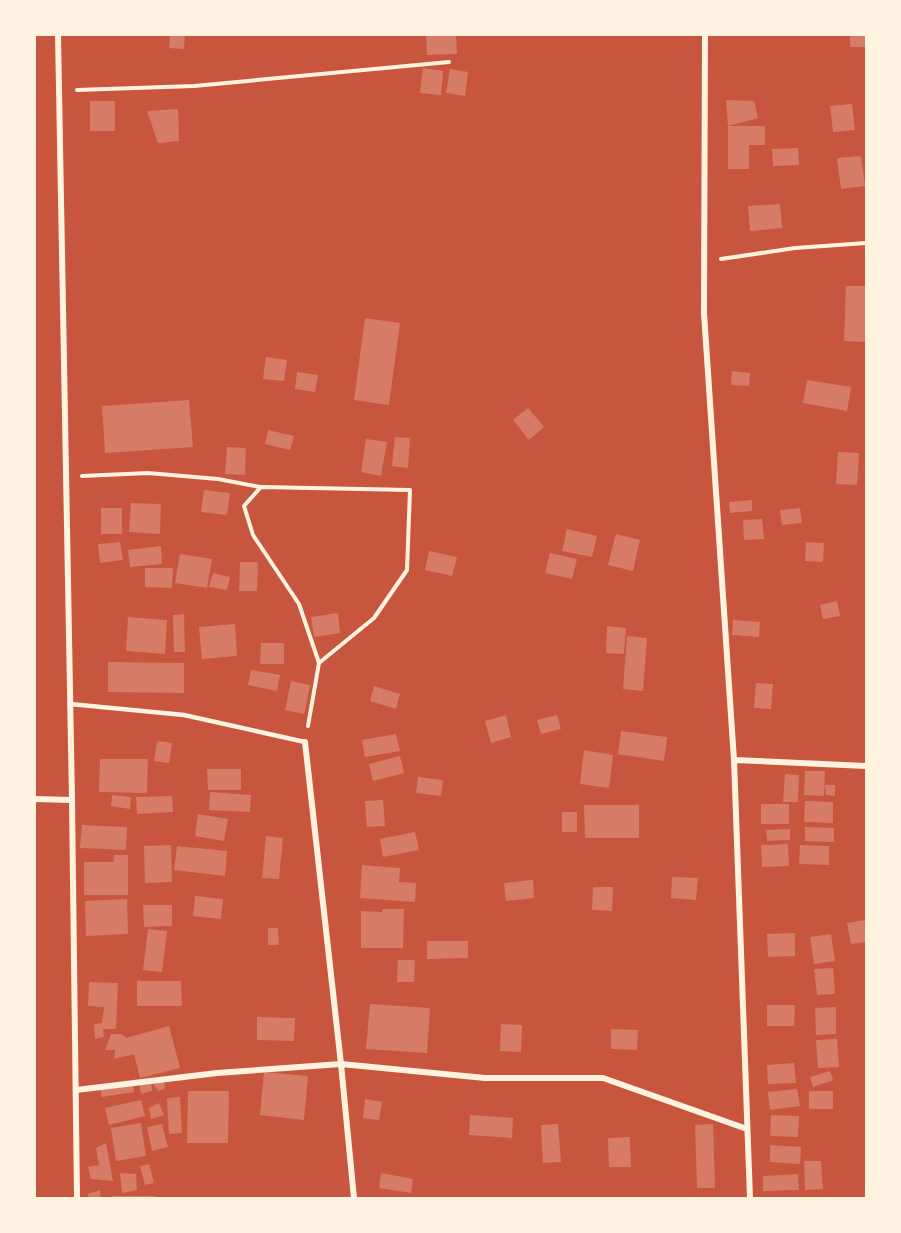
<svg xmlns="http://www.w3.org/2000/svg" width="901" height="1233" viewBox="0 0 901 1233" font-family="Spectral,serif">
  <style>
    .building { fill: #d67c66 }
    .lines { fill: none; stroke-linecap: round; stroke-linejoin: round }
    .path { stroke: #fff3e0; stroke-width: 4 }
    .service { stroke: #fff3e0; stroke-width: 4.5 }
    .minor { stroke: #fff3e0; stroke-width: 6 }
  </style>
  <rect width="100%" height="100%" fill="#c8553d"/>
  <!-- building -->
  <path class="building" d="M170,34h15l-1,15 -15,-1z
    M426,34h30l1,20 -30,1z
    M850,34h16v13h-16z
    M423,68l20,3 -2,24 -21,-2z
    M450,69l18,3 -3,24 -19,-3z
    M726,100l28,1 4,17 -30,8z
    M90,101h25v30h-25z
    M852,104l3,26 -22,2 -3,-26z
    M178,109l1,32 -21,2 -11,-32z
    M728,126h37v19h-16v24h-21z
    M798,148l1,17 -26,1 -1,-17z
    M861,156l4,30 -24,3 -4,-31z
    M780,204l2,24 -32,3 -2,-25z
    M846,286h20v56l-22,-1z
    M365,318l35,5 -11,82 -35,-5z
    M266,357l21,3 -3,21 -21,-2z
    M732,371l18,2 -1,13 -18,-1z
    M297,372l21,3 -3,17 -20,-3z
    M807,380l44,7 -4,24 -44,-8z
    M189,400l4,47 -88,6 -3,-47z
    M528,408l16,19 -15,13 -16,-20z
    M268,430l26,6 -4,14 -25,-6z
    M395,437l15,1 -2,30 -16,-2z
    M366,439l21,3 -6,34 -20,-4z
    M227,447l19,1 -1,27 -20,-1z
    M838,452l21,1 -2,32 -21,-1z
    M204,490l26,3 -3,22 -26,-3z
    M752,500v11l-22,2 -1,-11z
    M131,503l30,1 -1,30 -31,-2z
    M101,508h21v26h-21z
    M800,508l2,15 -20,2 -2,-15z
    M762,519l2,20 -20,1 -1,-20z
    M567,529l30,7 -5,21 -30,-6z
    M616,534l24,6 -7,31 -25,-6z
    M120,542l3,18 -23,3 -2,-19z
    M806,542l18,1 -1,19 -18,-1z
    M161,546l1,18 -32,3 -2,-17z
    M429,551l28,6 -5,19 -27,-6z
    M550,553l27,6 -5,20 -27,-6z
    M180,554l32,5 -5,29 -32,-5z
    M240,562h18l-1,29h-18z
    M145,568h28l-1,20 -27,-1z
    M213,573l17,4 -3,13 -18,-3z
    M837,601l3,15 -17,3 -3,-14z
    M338,613l2,20 -26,4 -3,-20z
    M184,614l1,38h-11l-1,-37z
    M128,617l39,3 -2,34 -39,-3z
    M733,620l27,2 -1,15 -27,-2z
    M235,624l2,32 -35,3 -3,-32z
    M607,626l19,2 -2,26 -18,-1z
    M627,636l20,2 -4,53 -20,-2z
    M261,643h23v21h-24z
    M108,662l76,1v30l-76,-1z
    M251,670l29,5 -3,16 -29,-6z
    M291,681l19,4 -6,29 -19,-4z
    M756,683l17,1 -2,25 -17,-1z
    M374,686l26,8 -4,15 -26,-8z
    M506,715l5,22 -20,6 -6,-22z
    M557,715l4,14 -20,5 -4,-14z
    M621,731l46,6 -3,24 -46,-7z
    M396,734l4,17 -35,6 -3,-17z
    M157,741l15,2 -3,20 -15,-2z
    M584,750l29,5 -4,33 -29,-4z
    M400,756l4,17 -31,8 -4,-17z
    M100,759h48l-1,34 -48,-1z
    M207,769h34v21h-33z
    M805,771h20l-1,25 -20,-1z
    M785,774l14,1 -1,27h-15z
    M418,777l25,3 -2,16 -25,-3z
    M825,785h10v11l-9,-1z
    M210,792l41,3 -1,17 -41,-2z
    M112,795l19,2 -1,12 -19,-3z
    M172,796l1,16 -36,2 -1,-17z
    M383,800l2,26 -18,1 -2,-26z
    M805,801l28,1v21l-29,-1z
    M761,804h28v20h-28z
    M584,805h55v33h-54z
    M562,812h15v20h-15z
    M198,814l30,5 -4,22 -29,-5z
    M82,825l45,2 -1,23 -46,-2z
    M805,827l29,1v14l-29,-1z
    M790,829v11l-23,1 -1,-11z
    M415,832l4,18 -36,7 -3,-18z
    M266,836l17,2 -4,41 -17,-1z
    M788,844l1,22 -27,1 -1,-22z
    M171,845l1,37 -27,1 -1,-37z
    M800,845l29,1v19l-30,-1z
    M177,846l50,5 -2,25 -51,-6z
    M114,855h14v40h-44v-33h30z
    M362,865l38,3 -1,14 17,1 -1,19 -55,-4z
    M672,877l26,1 -2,22 -25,-2z
    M533,880l1,18 -28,3 -2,-18z
    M593,887h20l-1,24 -20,-1z
    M195,896l28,3 -2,20 -28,-3z
    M127,899l1,35 -42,2 -1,-35z
    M143,905h29v21l-28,1z
    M382,909h22l-1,39h-42v-37l21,1z
    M866,920v22l-15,2 -4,-21z
    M268,928h10l1,17h-11z
    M148,929l19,2 -5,41 -19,-2z
    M795,933v23l-27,1 -1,-23z
    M831,934l4,27 -21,3 -4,-27z
    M427,941h41v17l-41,1z
    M398,960h17l-1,22h-17z
    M833,968l2,26 -18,1 -3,-26z
    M137,981h44l1,25h-45z
    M89,982l29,1 -2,46h-13l1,8 -9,2 -1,-15 8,-1 2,-16 -16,-1z
    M370,1004l60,4 -3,45 -61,-4z
    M767,1005h28l-1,21h-27z
    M836,1007v27l-20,1 -1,-27z
    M257,1017l38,1 -1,23 -37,-1z
    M501,1024l21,1 -1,27 -21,-1z
    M169,1026l11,42 -40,10 -6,-24 -20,5 1,-9h-10l6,-16h11l4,4z
    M611,1029l27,1 -1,20 -26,-1z
    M837,1039l2,28 -21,1 -2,-28z
    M794,1063l2,20 -28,1 -1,-19z
    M830,1071l3,9 -20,7 -3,-10z
    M264,1072l44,4 -4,44 -44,-5z
    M164,1080l1,9 -7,2 -7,-10z
    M151,1081l1,10 -11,3 -2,-11z
    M133,1083l1,9 -32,5 -2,-10z
    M797,1089l3,17 -30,4 -2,-18z
    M188,1091h41l-1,52h-41z
    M809,1091h24v18h-24z
    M180,1097l2,36 -13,1 -2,-36z
    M365,1099l17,3 -3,18 -16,-2z
    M141,1100l4,16 -36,9 -4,-17z
    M159,1103l5,12 -13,4 -2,-11z
    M470,1115l43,3 -1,20 -43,-3z
    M771,1115l28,1 -1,21 -28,-1z
    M141,1123l5,33 -30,5 -5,-33z
    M162,1124l6,23 -16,4 -5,-24z
    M558,1124l3,38 -18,1 -2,-38z
    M713,1124l2,64h-18l-2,-63z
    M630,1137l1,30h-22l-1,-29z
    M106,1143l7,38 -22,-2 -3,-12 11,-2 -3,-17z
    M770,1145l31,2 -1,17 -30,-2z
    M804,1161h17l2,28 -18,1z
    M149,1164l5,19 -9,2 -5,-19z
    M120,1173l16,1 1,16 -15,3z
    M381,1173l32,6 -2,14 -32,-5z
    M798,1174l1,16 -36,1v-15z
    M100,1190l1,8h-12l-1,-4z
    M113,1196h43v2h-46z"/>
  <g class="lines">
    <!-- path -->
    <path class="path" d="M77,90l117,-4 255,-24
      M721,259l74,-11 71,-5
      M82,476l66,-3 70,6 42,8
      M308,726l11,-63 -20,-59 -46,-69 -9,-29 17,-19 149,3 -3,80 -33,48 -55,45"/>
    <!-- service -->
    <path class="service" d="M70,704l114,11 121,27"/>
    <!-- minor -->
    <path class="minor" d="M58,34l14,766 5,398
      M705,34l-1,279 30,447 16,438
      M305,742l36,322 13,134
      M734,760l132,6
      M34,799l38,1
      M76,1090l141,-17 124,-9 144,14h118l144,51"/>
  </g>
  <!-- border -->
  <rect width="901" height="1233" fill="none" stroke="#fff3e0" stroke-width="72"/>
</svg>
